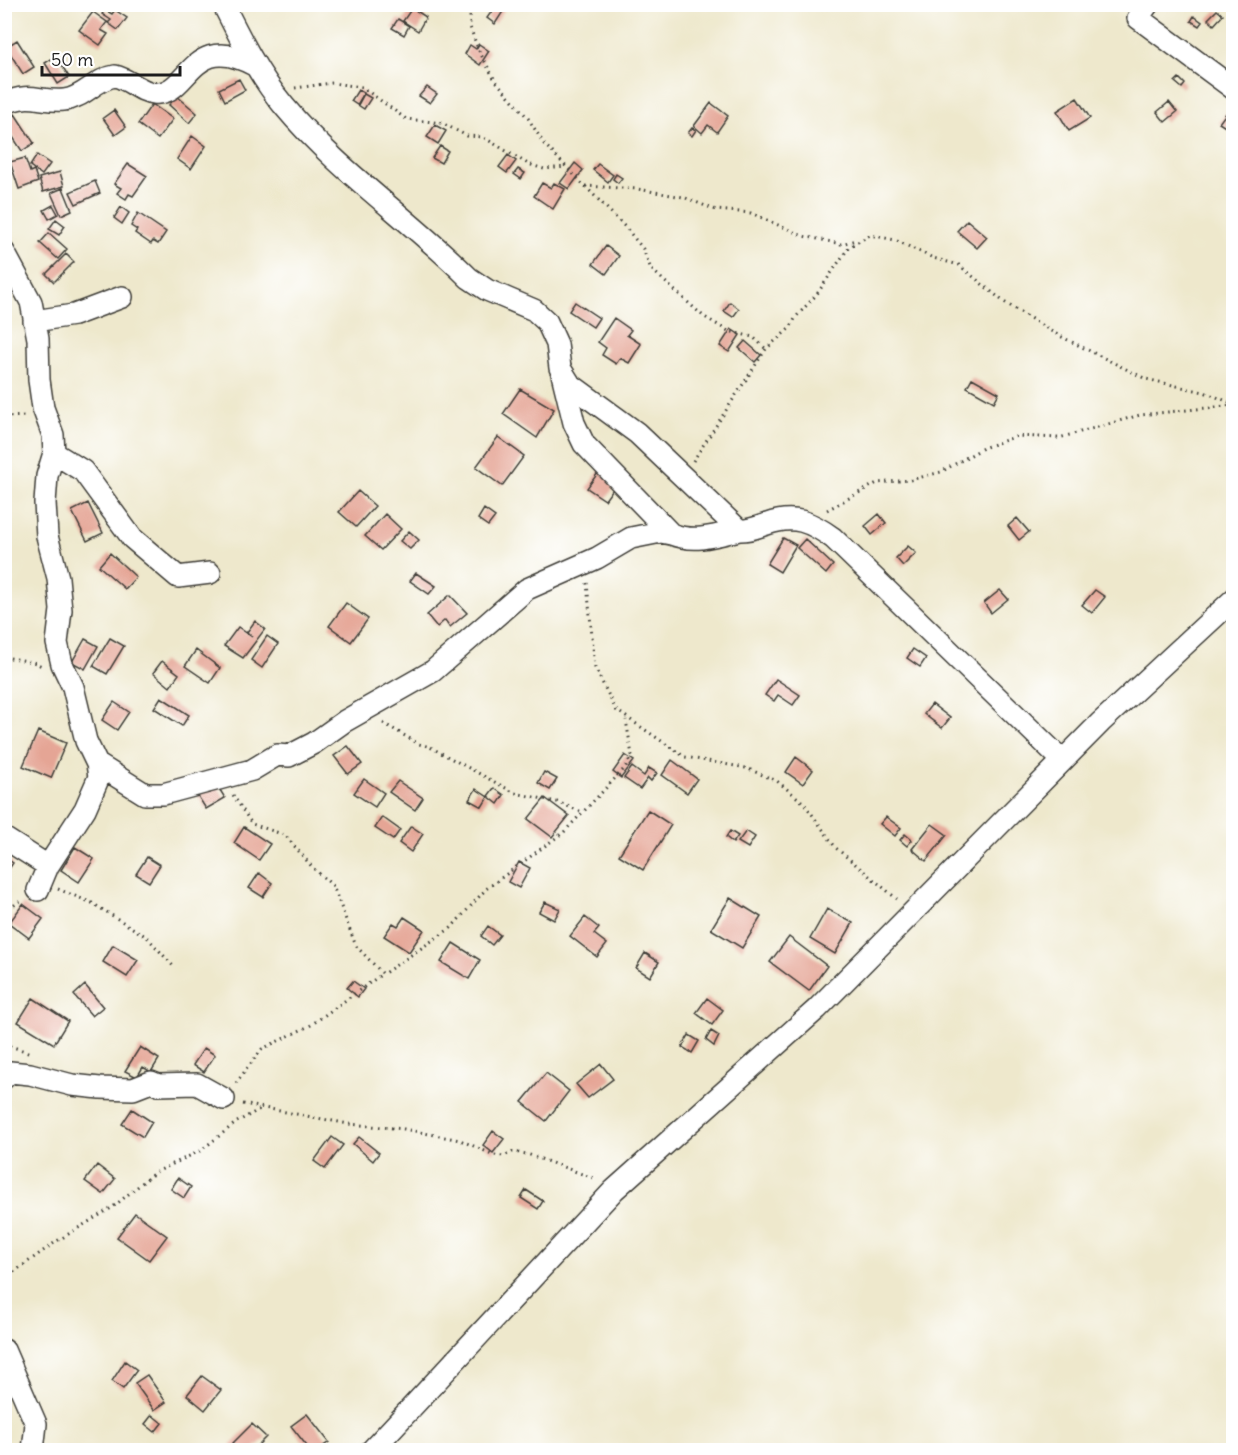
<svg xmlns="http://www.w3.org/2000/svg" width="1238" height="1455" viewBox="0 0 1238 1455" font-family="Delius,sans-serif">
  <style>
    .building { fill: #e5a595 }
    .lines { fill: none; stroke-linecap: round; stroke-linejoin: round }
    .street-casing { stroke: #3c3b36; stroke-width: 24 }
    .path { stroke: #3c3b36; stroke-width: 3; stroke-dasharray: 1.5 4.5; stroke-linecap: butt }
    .street { stroke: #fff; stroke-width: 21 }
  </style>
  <rect width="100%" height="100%" fill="#fff"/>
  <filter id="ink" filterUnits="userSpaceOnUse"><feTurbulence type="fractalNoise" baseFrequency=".0167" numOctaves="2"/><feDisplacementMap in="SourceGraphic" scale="12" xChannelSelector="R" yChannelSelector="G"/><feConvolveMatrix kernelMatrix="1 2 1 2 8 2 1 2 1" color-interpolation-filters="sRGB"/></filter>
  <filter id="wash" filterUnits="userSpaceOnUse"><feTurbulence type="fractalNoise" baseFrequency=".008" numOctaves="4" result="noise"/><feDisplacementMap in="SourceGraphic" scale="24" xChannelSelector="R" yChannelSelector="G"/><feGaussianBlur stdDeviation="1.35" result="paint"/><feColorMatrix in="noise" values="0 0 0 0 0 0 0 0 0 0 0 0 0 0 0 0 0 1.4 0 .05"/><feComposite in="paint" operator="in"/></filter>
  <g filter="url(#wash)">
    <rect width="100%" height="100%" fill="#eee8cc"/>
    <g id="blocks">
      <!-- building -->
      <path class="building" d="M497,4l7,6 -9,14 -8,-6z
        M412,8l14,9 -8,14 -15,-10z
        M105,10l7,4 3,-4 12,8 -9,12 -10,-7 3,-3 -9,-6z
        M1217,10l6,5 -9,10 -6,-6z
        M93,12l14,10 -6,8 7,4 -8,11 -21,-15z
        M1194,16l8,6 -3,4 -8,-5z
        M398,19l11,7 -5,9 -12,-7z
        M17,40l17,27 -11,7 -17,-27z
        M479,44l10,7 -9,14 -15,-11 5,-9 6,4z
        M56,56l13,21 -11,7 -13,-21z
        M1179,78l6,6 -3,4 -7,-6z
        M239,79l6,11 -20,11 -6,-12z
        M427,87l10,7 -7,9 -11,-7z
        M358,90l6,3 -7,12 -6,-4z
        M364,94l7,4 -7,11 -6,-4z
        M177,96l20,17 -8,10 -20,-18z
        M1077,98l13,20 -21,13 -12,-20z
        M1169,102l8,10 -12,10 -8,-10z
        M711,103l17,13 -11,16 -9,-7 -6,8 -8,-7z
        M152,104l21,15 -15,20 -20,-15z
        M1230,108l4,2v15l-4,5 -11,-7z
        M114,110l12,17 -11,8 -12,-17z
        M15,114l19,29 -12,8 -11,-17 -4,3 -3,-4v-12z
        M435,125l11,6 -8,13 -11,-7z
        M692,128l4,2 -4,6 -4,-3z
        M192,136l14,10 -15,23 -14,-10z
        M440,146l8,5 -7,12 -9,-5z
        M37,155l13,9 -8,11 -12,-9z
        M508,155l8,6 -9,12 -8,-6z
        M25,158l5,14 4,-2 4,12 -19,7 -9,-27z
        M575,163l8,7 -14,19 -9,-6z
        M128,164l19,12 -14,20 -4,-2 -3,5 -9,-6 4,-5 -7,-4z
        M598,164l15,11 -5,7 -15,-12z
        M518,169l7,4 -4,6 -7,-5z
        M60,172l4,14 -21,6 -4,-14z
        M616,174l6,4 -4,5 -5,-4z
        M95,181l5,12 -24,11 -6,-12z
        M542,183l9,5 3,-5 11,6 -12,20 -19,-13z
        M63,188l9,22 -11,5 -10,-22z
        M53,205l5,9 -9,5 -5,-9z
        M121,207l8,6 -7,11 -8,-6z
        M138,213l28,19 -8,12 -5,-3 -2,3 -16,-11 2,-3 -6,-4z
        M56,219l9,7 -6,9 -10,-6z
        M967,220l20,17 -10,11 -20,-17z
        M49,233l18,16 -9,10 -18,-16z
        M606,246l13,10 -13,18 -13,-10z
        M66,254l8,8 -20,20 -8,-8z
        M575,302l24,16 -6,9 -24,-16z
        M730,302l9,7 -6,8 -9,-6z
        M614,318l17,12 -4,5 14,9 -12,19 -9,-5 -4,6 -14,-9 4,-7 -8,-6z
        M731,329l9,6 -11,17 -9,-6z
        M745,341l16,14 -6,7 -16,-14z
        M972,378l27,15 -5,9 -27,-15z
        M520,389l34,20 -17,29 -34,-24z
        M498,437l26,19 -22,30 -26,-19z
        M600,470l18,12 -13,18 -18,-12z
        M358,491l17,15 -19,21 -17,-15z
        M88,503l15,30 -16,8 -15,-30z
        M484,509l11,8 -7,9 -10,-7z
        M385,514l16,15 -20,21 -16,-14z
        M879,514l7,9 -14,12 -7,-9z
        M1017,518l12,14 -10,8 -11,-14z
        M409,531l10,9 -9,9 -10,-8z
        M783,538l13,7 -16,27 -13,-8z
        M805,539l28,26 -7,9 -29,-26z
        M908,546l8,7 -13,13 -7,-8z
        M110,553l26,24 -11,12 -26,-23z
        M416,573l20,13 -7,8 -19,-13z
        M1000,590l8,9 -17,14 -7,-10z
        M1095,590l10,7 -13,16 -10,-8z
        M450,595l17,18 -17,14 -5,-7 -8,7 -10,-12z
        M346,603l22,16 -17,23 -22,-16z
        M255,621l10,8 -22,29 -19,-12 14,-19 14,10 -5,-5z
        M267,636l11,8 -16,24 -11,-8z
        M110,638l14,8 -17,28 -14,-8z
        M85,639l13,7 -13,23 -13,-7z
        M913,649l13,9 -6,9 -13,-9z
        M196,650l24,18 -10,15 -25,-17z
        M162,661l17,13 -9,13 -17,-14z
        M776,679l24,16 -7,10 -15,-10 -4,6 -9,-6z
        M161,697l28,18 -7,11 -28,-18z
        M114,702l15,10 -12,18 -15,-10z
        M932,704l18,14 -8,10 -18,-14z
        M38,731l28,12 -15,35 -28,-12z
        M348,746l14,18 -14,10 -14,-18z
        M625,755l9,6 -13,17 -8,-6z
        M796,757l17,13 -10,14 -17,-12z
        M672,760l25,19 -10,14 -25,-18z
        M632,767l12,9 5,-8 8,5 -6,8 -3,-3 -8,11 -16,-11z
        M544,772l13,7 -7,11 -12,-7z
        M364,779l20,14 -9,14 -21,-14z
        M398,781l25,17 -8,12 -26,-18z
        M215,782l10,16 -19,11 -10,-16z
        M494,788l10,7 -6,9 -10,-8z
        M476,789l12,8 -6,10 -13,-7z
        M545,798l24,18 -17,21 -24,-18z
        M648,810l23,15 -28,45 -24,-15z
        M382,817l18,13 -7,10 -18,-12z
        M886,817l15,11 -6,8 -15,-12z
        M932,824l15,11 -21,26 -14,-12z
        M411,826l12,8 -12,18 -12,-9z
        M244,827l26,17 -11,16 -25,-17z
        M730,831l8,5 -5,7 -7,-6z
        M746,831l9,6 -7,11 -10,-6z
        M905,834l7,6 -5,6 -7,-6z
        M75,847l19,12 -15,23 -18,-12z
        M4,857l9,6 -9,13z
        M147,857l13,8 -11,17 -13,-8z
        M519,862l11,6 -11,20 -11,-6z
        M259,873l13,10 -9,14 -14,-9z
        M730,898l31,19 -19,31 -31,-19z
        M545,902l15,7 -6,11 -15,-8z
        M23,904l20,15 -14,19 -20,-15z
        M827,909l26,14 -18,31 -25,-15z
        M404,917l20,13 -15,22 -25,-16 9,-13 5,3z
        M585,917l14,11 -5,6 13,10 -10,13 -27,-21z
        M488,926l12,9 -8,10 -11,-9z
        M789,937l38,29 -18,25 -39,-29z
        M453,943l27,17 -11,19 -28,-17z
        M113,945l25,15 -11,17 -24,-15z
        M645,953l14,9 -9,15 -14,-9z
        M353,981l11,8 -6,8 -11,-9z
        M85,985l18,22 -11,9 -18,-21z
        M33,998l35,23 -14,23 -36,-22z
        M707,998l16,12 -11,15 -16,-12z
        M711,1031l8,5 -5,10 -8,-6z
        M689,1035l10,6 -7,12 -10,-6z
        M140,1047l19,12 -8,13 -8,-5 -6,10 -12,-6z
        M204,1048l11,7 -11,17 -11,-7z
        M601,1064l12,15 -25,19 -12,-14z
        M546,1073l23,18 -23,30 -24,-19z
        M132,1109l20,13 -9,15 -21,-13z
        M493,1131l11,8 -11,14 -10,-8z
        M332,1137l11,8 -18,24 -11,-8z
        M359,1137l20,16 -6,8 -20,-17z
        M97,1165l18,14 -12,15 -18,-13z
        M178,1178l13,9 -7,11 -13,-9z
        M526,1190l17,11 -5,8 -17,-11z
        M135,1213l32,23 -18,24 -32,-23z
        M125,1361l12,9 -14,19 -11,-8z
        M147,1375l19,27 -12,8 -19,-27z
        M202,1376l19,14 -16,20 -18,-15z
        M307,1414l22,28 -11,8h-8l-19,-24z
        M152,1415l10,8 -7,9 -10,-8z
        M252,1424l14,13 -13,13h-17l-5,-5z"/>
    </g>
  </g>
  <g filter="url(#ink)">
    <use href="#blocks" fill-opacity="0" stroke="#3c3b36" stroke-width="1.5"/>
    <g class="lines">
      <!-- street casing -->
      <g class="street-casing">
        <path id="street" d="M223,4c18,36 36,72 61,102 54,65 126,113 185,172l18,12 47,20 13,12 10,22 3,24 10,16 67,49 102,97c10,1 18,-3 28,-6 27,-10 44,-2 66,14l229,222
          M1148,4l-10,14 96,71
          M4,104c26,-13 35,-2 60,-4 20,-2 31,-21 51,-24 14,3 25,16 39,17 36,4 35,-64 102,-27
          M4,252l27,50 7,37 1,41 4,28 10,27 1,18 -7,23 -2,27 2,33 11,42 3,32 -4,33 5,21 11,23 13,54 11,23 2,13 -14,32 -37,57 -10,24
          M34,321l40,-6 48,-18
          M562,374l12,49 10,21 87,90c24,9 44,2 68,-4
          M54,453l29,18 49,67 46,39 32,-4
          M97,764l48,30h18l89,-24 25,-15 12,1 25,-13 31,-22 88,-50 94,-82 70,-31 34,-20 30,-6 10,2
          M4,838l44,28
          M4,1078l6,-6 20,2 42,11 28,3 33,1 18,-7 7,3 39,-1 27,15
          M4,1350l32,74 -3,26
          M372,1450l242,-260 203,-181 284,-287 133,-123"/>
      </g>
      <!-- path -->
      <path class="path" d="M470,4v23l8,22 17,31 33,38 16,26 83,85 16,20 8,20 52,47 25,15 25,6 13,12
        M295,88l37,-5 30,4 44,32 36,4 25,13 16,1 45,27 16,5 22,-2
        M585,186l53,3 45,8 33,13 35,3 52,23 38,8 15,-4
        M4,417l22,-1
        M693,461l73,-112 24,-21 6,-11 21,-23 32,-47 21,-12 25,5 38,18 26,7 45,37 50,31 92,46 58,13 30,12
        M827,510l50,-27 33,-3 31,-8 42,-24 34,-12 42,2 81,-23 94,-10
        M587,583l8,85 21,42 69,47 61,11 31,13 27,22 32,45 61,51
        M4,657l29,5 9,4
        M383,723l36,21 11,3 85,46 42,9 25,10
        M233,795l19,29 33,11 28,33 20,18 23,60 27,28 68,-46 35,-39 78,-57 61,-64 7,-13 -6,-35
        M58,889l34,14 55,34 27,30
        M4,912l18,-12
        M4,1044l27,9
        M236,1083l26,-34 49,-24 71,-51
        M243,1104l106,20 55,5 56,11 34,15 10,1 9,-4 14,2 69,25
        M4,1279l53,-38 56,-34 41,-34 46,-22 37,-29 25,-14"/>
      <!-- street -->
      <use href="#street" class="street"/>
    </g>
  </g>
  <!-- margin -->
  <rect width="1238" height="1455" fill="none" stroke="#fff" stroke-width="24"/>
  <!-- scale -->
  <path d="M42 66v9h138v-9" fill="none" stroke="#1c1c1c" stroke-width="3"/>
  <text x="51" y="66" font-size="18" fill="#1c1c1c" stroke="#ffffff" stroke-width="4.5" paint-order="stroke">50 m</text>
</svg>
